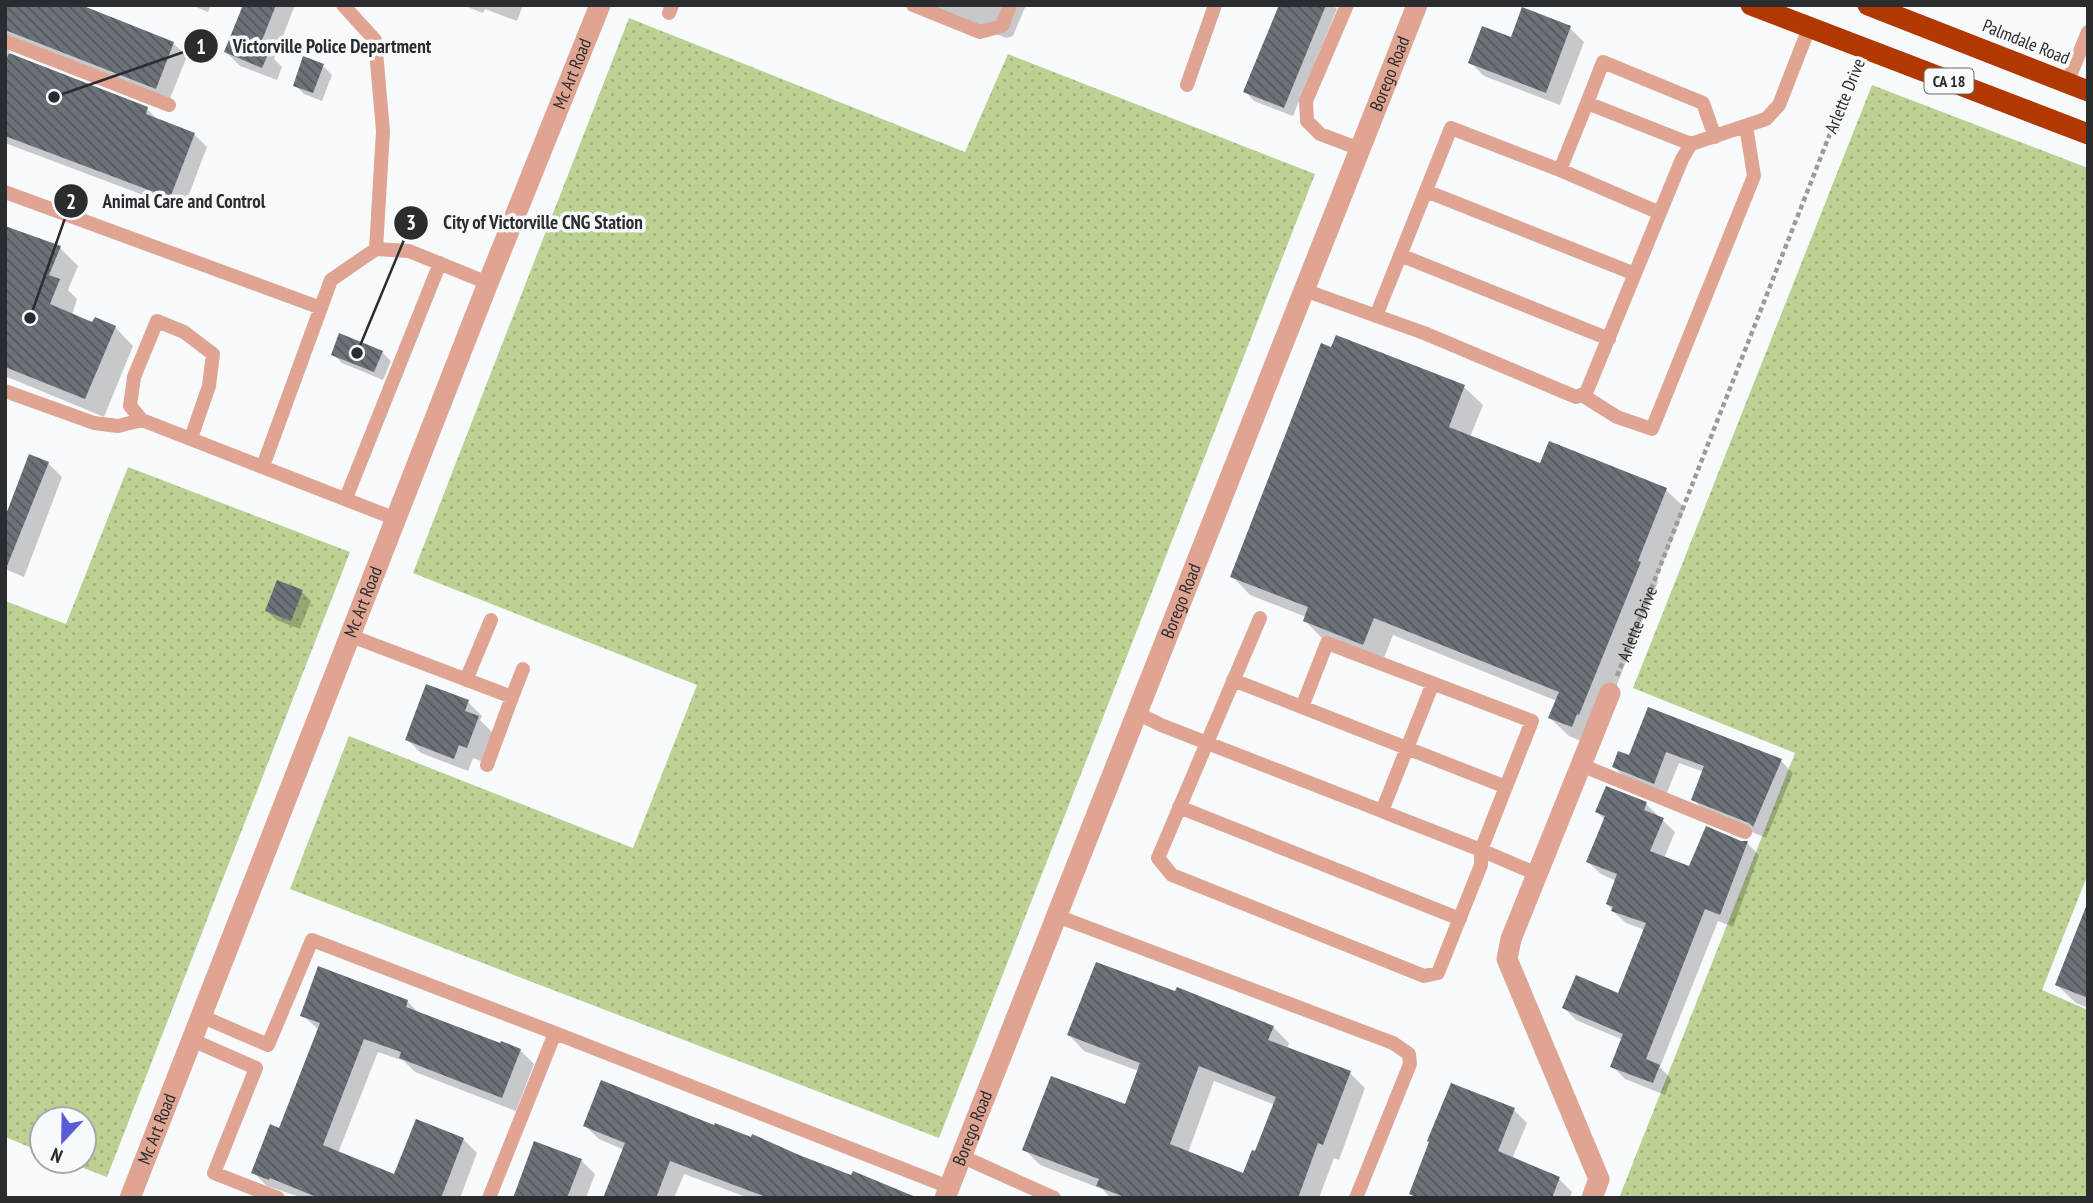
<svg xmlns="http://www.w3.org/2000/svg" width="2093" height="1203" viewBox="0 0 2093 1203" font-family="'PT Sans Narrow',sans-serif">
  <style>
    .grass { fill: url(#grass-dots) }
    .shadow { fill: #0003; fill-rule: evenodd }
    .building { fill: url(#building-back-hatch); fill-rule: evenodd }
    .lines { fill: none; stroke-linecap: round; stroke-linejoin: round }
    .path { stroke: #999c9e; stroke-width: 4.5; stroke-dasharray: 5 3.5; stroke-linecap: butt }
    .lane { stroke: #e0a592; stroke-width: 14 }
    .street { stroke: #e0a592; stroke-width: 21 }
    .highway { stroke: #b13800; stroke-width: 21 }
    .labels { text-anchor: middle; stroke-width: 7; stroke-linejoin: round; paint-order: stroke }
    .shield { fill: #f8fbfe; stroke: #686b6d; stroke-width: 2 }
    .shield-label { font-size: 16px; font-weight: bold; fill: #2a2d2f }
    .street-label { font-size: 18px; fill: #2a2d2f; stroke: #f8fbfe }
    .leader { fill: none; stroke: #2a2d2f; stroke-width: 2.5 }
    .callout-dot { fill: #2a2d2f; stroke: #f8fbfe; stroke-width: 2.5 }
    .mark-label { font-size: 21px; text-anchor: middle; font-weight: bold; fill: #fff }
    .callout-label { font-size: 19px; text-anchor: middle; font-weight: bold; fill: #2a2d2f; stroke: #f8fbfe; stroke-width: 7; stroke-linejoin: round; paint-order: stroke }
  </style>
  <defs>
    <pattern id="grass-dots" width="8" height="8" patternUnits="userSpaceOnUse" patternTransform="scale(1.75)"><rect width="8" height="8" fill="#bcd192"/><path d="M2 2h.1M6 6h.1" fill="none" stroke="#a2b47e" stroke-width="1.8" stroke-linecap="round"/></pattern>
    <pattern id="building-back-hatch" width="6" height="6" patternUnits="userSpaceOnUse" patternTransform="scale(1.75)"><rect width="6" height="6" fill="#6c7278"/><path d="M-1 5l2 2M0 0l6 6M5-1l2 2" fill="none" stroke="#54595e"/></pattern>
  </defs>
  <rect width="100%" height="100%" fill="#f8fbfe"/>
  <!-- grass -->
  <path class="grass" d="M629,18l336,134 43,-98 307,120 -376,964 -649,-249 59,-153 284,112 64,-163 -284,-112z
    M1872,85l216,83v706l-46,116 46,20v188h-469l176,-445 -162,-65z
    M128,467l222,85 -243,625 -42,-16h19v-42h-42v33l-37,-15v-536l61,23z"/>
  <!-- shadow -->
  <path class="shadow" d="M5,5l168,38 14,13 -18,45 -157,-55 -4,8 139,55 12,12 35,13 13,13 -24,63 -178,-67z
    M191,5h20l-3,7z
    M244,5h51l-21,54 8,8 -5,13 -37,-14 -14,-14z
    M462,5h61l-6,16 -32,-12 -2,4z
    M934,5h92l-13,31 -7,2 -64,-25z
    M1275,5h58l4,4 -44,107 -39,-15 -9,-10 35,-84z
    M1570,28l14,14 -24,63 -76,-29 -14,-14 42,-23z
    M323,66l9,9 -10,26 -18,-7 -9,-9z
    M5,227l55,21 18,18 -10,24 9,9 -5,16 21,9 22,3 18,19 -29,71 -99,-41z
    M382,352l9,9 -8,19 -41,-17 -9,-9z
    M1464,387l19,18 -13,32 71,28 125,25 19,18 -29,72 2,2 -60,150 -8,13 -21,-9 -19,-18 7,-17 -164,-66 -11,28 -59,-24 -18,-18 1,-4 -56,-22 -18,-19z
    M48,463l14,14 -38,100 -19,-8z
    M302,592l9,9 -11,28 -24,-9 -9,-9z
    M468,702l14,14 -2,4 12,12 -11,29 -8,-3 -5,13 -47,-18 -14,-14z
    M1649,710l132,51 12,12 -27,65 -61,-26 -12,-13 11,-27 -25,-9 -13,32 -40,-16 -12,-12 16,-10z
    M1646,804l29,28 -11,26 26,10 51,-25h6l12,12 -26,72 -15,-6 -58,146 11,12 -6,16 -40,-16 -13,-13 11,-26 -47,-20 -12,-12 55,-13 26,-65 -19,-7 -13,-12 -5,-7 8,-23 -15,-7 -13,-12 17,-42 -8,-8z
    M2088,906v102l-12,-5 -19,-18z
    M407,1001l14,14 99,35 14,14 -18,47 -101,-39 -11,-11 -26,-9 -40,101 57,23 68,-37 14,14 -17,45h-157l-36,-12 -14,-14 27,-42 39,-100 -17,-15z
    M1273,1027l16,16 -2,6 63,24 15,15 -26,72 -5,-2 -15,40h-208l-9,-9 -62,-24 -16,-16 102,-43 13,-35 -55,-20 -15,-16zM1214,1081l61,24 -19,48 -12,23 -56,-23z
    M1514,1110l13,13 -15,36 47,20 13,13 -2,6h-159l20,-55z
    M585,1126l130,1 189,71h-155l-65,-24 -10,24h-69l19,-48 -25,-11z
    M581,1160l14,14 -9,24h-72z"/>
  <!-- building -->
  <path class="building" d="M5,5h76l93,37 -18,47 -151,-59z
    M243,5h33l-17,43 10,4 -7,16 -38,-16z
    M1279,5h47l-42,103 -41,-16z
    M1522,7l49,19 -25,67 -78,-30 14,-37 29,11z
    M9,53l139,54 -2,7 49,19 -25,65 -165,-62v-74z
    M303,56l21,8 -11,29 -20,-7z
    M5,226l56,20 -12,29 11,4 -10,25 42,18 3,-5 21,9 -31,73 -80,-32z
    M339,333l44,18 -9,21 -43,-17z
    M1336,335l129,50 -16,42 91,36 9,-22 118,47 -29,73 3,1 -62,153 -2,-1 -5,13 -24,-9 11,-26 -185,-74 -11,27 -60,-24 5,-14 -78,-30 91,-234 10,4z
    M29,454l20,8 -44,109v-54z
    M277,580l26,10 -12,31 -26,-10z
    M426,684l43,16 -4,11 14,5 -12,32 -8,-3 -5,14 -49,-19z
    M1648,707l134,52 -29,68 -4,-4 -58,-23 13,-34 -38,-14 -12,32 -42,-17 6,-16 11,4z
    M1606,786l41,16 -3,8 20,8 -14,33 39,15 17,-40 35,15h7l-28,74 -15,-6 -59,150 14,6 -7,18 -43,-16 13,-33 -61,-26 14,-33 42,18 28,-70 -35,-12 2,-4 -7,-3 11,-30 -31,-12 19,-46 -10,-4z
    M2087,904l1,1v93l-33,-13z
    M1096,962l79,29 2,-4 97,39 -6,14 83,31 -28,74 -5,-2 -20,55h-171l-31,-12 3,-7 -77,-29 29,-74 74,28 15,-41 -73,-28zM1199,1066l77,31 -21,54 -3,-1 -9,23 -73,-29z
    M318,966l90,34 -2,7 94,36 1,-2 20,8 -19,49 -103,-40 2,-6 -37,-13 -41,106 71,29 22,-55 48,19 -23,60h-122l-49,-20 -1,2 -18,-7 19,-49 9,4 41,-105 -20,-7z
    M601,1080l113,45 1,-2 36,14 1,-3 47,21 52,20 2,-4 65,27h-149l-99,-37 -14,37h-53l22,-55 -42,-17z
    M1451,1083l64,25 -17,43 62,26 -8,21h-133l-10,-4 20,-52 -2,-1z
    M534,1141l48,18 -15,39h-54z"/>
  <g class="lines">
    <!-- path -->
    <path class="path" id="s1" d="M1617,676l240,-611"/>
    <!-- lane -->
    <path class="lane" d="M343,5l32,35 8,91 -7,118
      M913,5l67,27 22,-6 8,-21
      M1347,5l-41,96 1,20 13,13 40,15
      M669,13l3,-8
      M5,41l164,64
      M2067,83l21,-51
      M1187,85l28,-80
      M1587,103l16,-41 100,41 12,34
      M1560,170l100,43
      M1426,191l209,83
      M5,192l316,116
      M1400,255l209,84
      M1304,290l120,43 152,64 10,-4 96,-234 9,-15 75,-25 13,-14 30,-77
      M1376,316l75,-188 109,42 27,-67 104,41
      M5,391l89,32 24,3 24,-6
      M1582,395l35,22 35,12 102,-253 -8,-50
      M191,438l18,-52 4,-32 -29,-22 -27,-11 -23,56 -4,29 12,14 254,99
      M263,466l68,-186 45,-31 33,2 79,32
      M346,498l94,-235
      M351,636l161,61 -25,68
      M466,680l25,-60
      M1233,680l273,107
      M512,697l11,-28
      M1302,707l25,-64 205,78 -51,129 56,24
      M1137,713l24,12 221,86 12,5 87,34v15l-43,108 -14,3 -252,-101 -14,-17 102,-240
      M1581,765l164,67
      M1179,807l281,112
      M1382,811l51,-128
      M1057,916l336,127 16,11 1,10 -54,134
      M201,1016l67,29 44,-105 243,93 -66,165
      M555,1033l394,154
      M192,1040l64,28 -42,105 64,25
      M961,1156l93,42"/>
    <!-- street -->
    <g class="street">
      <path id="s2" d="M130,1198l358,-915 112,-278"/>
      <path id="s3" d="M945,1198l472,-1193"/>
      <path d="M1592,1198l7,-19 -92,-220 4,-20 99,-246"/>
    </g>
    <!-- highway -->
    <path class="highway" d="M1751,5l337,129
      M1868,5l220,86"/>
  </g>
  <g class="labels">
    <!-- shield labels -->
    <rect class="shield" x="1924.5" y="68.5" width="49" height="25" rx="5"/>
    <g class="shield-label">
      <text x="1949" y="87">CA 18</text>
    </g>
    <!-- street labels -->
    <g class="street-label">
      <text transform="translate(2026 42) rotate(22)" y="6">Palmdale Road</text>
      <text dy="6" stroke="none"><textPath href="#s2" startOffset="1208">Mc Art Road</textPath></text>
      <text dy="6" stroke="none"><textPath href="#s3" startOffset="1209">Borego Road</textPath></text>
      <text transform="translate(1845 96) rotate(-68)" y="6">Arlette Drive</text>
      <text dy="6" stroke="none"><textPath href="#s2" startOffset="640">Mc Art Road</textPath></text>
      <text dy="6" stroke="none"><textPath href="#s3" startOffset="642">Borego Road</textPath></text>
      <text dy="6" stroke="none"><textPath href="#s1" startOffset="56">Arlette Drive</textPath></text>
      <text dy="6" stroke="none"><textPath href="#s2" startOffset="74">Mc Art Road</textPath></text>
      <text dy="6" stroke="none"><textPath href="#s3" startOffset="75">Borego Road</textPath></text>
    </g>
  </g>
  <!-- callouts -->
  <path class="leader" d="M54 97L201 46M30 318L71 201M357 353L411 223"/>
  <g class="callout-dot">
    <circle cx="54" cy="97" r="7"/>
    <circle cx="30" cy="318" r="7"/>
    <circle cx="357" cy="353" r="7"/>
    <circle cx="201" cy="46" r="18"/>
    <circle cx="71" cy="201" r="18"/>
    <circle cx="411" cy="223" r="18"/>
  </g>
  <g class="mark-label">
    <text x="201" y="54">1</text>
    <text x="71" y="209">2</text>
    <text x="411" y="230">3</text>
  </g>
  <g class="callout-label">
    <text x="332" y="53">Victorville Police Department</text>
    <text x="184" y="208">Animal Care and Control</text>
    <text x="543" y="229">City of Victorville CNG Station</text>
  </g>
  <!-- border -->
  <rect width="2093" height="1203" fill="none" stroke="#2a2d2f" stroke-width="14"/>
  <!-- north arrow -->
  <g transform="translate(63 1140) rotate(202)"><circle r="33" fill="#f8fbfe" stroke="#a6a9ab" stroke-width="2"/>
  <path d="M0-5L12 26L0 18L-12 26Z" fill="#5a5cd3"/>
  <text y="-10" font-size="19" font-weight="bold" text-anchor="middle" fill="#2a2d2f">N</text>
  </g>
</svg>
